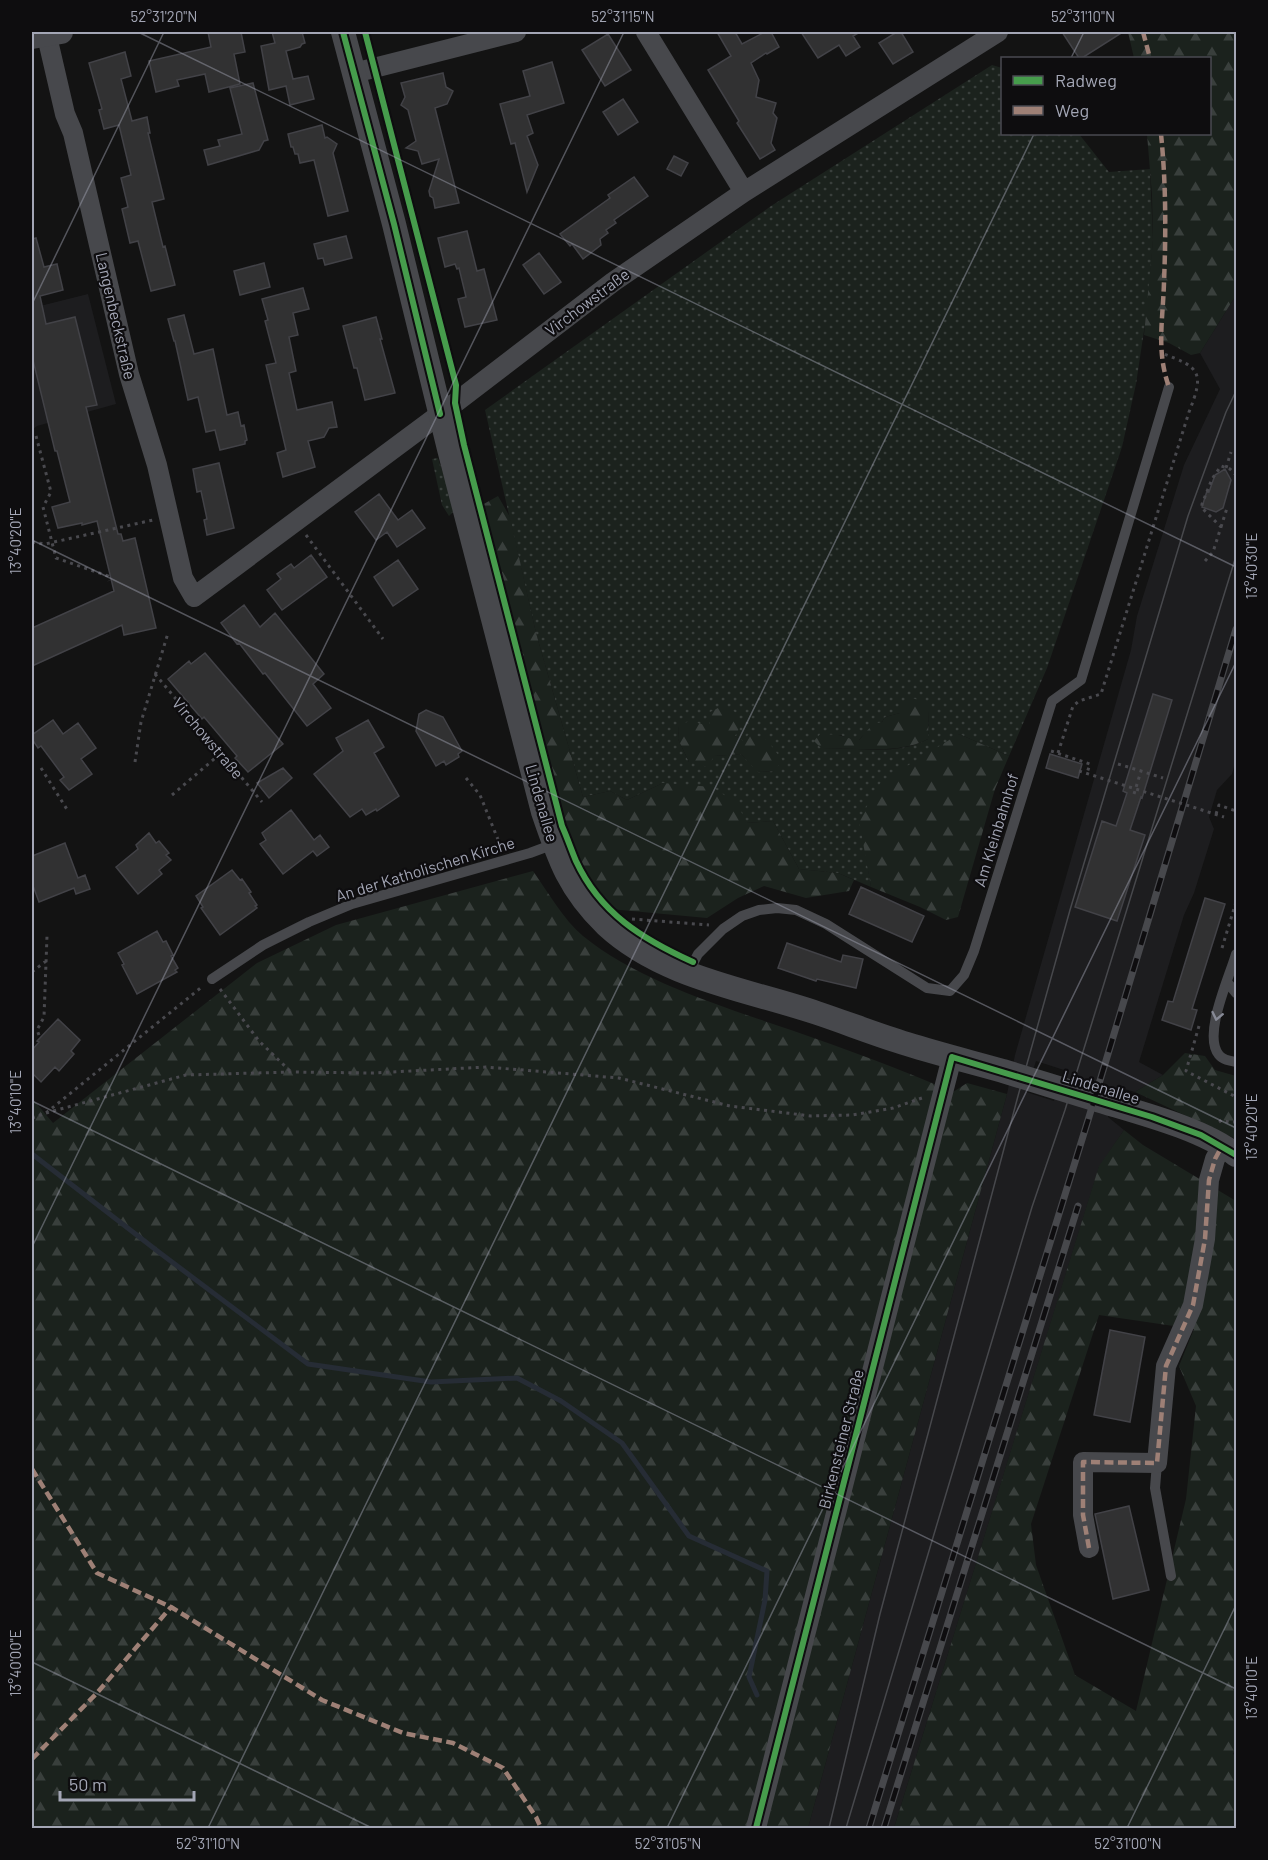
<svg xmlns="http://www.w3.org/2000/svg" width="1268" height="1860" viewBox="0 0 1268 1860" font-family="Barlow,sans-serif">
  <style>
    .built { fill: #1d1d1f; fill-rule: evenodd }
    .grass { fill: url(#grass-dots); fill-rule: evenodd }
    .forest { fill: url(#forest-firs); fill-rule: evenodd }
    .lines { fill: none; stroke-linecap: round; stroke-linejoin: round }
    .stream { stroke: #262c35; stroke-width: 5 }
    .building { fill: #313132; stroke: #424247; stroke-width: 1.5 }
    .path { stroke: #49494e; stroke-width: 3; stroke-dasharray: 3 4.5; stroke-linecap: butt }
    .service { stroke: #47484c; stroke-width: 10 }
    .minor { stroke: #47484c; stroke-width: 20 }
    .tertiary { stroke: #47484c; stroke-width: 24 }
    .tram { stroke: #47484c; stroke-width: 1.5 }
    .rail-casing { stroke: #47484c; stroke-width: 7 }
    .rail { stroke: #0e0d0f; stroke-width: 4.5; stroke-dasharray: 14; stroke-linecap: butt }
    .path-bridge { stroke: #49494e; stroke-width: 3; stroke-dasharray: 3 4.5; stroke-linecap: butt }
    .quiet { stroke: #9e8076; stroke-width: 4.5; stroke-dasharray: 9 4.5; stroke-linecap: butt }
    .cycleway-casing { stroke: #0e0d0f; stroke-width: 10 }
    .cycleway { stroke: #469c4c; stroke-width: 6 }
    .oneway { stroke: #878a96 }
    .ticks { fill: none; stroke: #a3a6b5; stroke-width: 1.5; stroke-opacity: 0.45 }
    .labels { text-anchor: middle; stroke-width: 4.5; stroke-linejoin: round; paint-order: stroke }
    .street-label { font-size: 16px; fill: #a3a6b5; stroke: #0e0d0f }
    .neatline { fill: none; stroke: #a3a6b5; stroke-width: 2 }
    .ticks-label { font-size: 15px; text-anchor: middle; fill: #a3a6b5 }
  </style>
  <defs>
    <pattern id="grass-dots" width="8" height="8" patternUnits="userSpaceOnUse" patternTransform="scale(1.5)"><rect width="8" height="8" fill="#1b221d"/><path d="M2 2h.1M6 6h.1" fill="none" stroke="#393f3c" stroke-width="1.8" stroke-linecap="round"/></pattern>
    <pattern id="forest-firs" width="22" height="20" patternUnits="userSpaceOnUse" patternTransform="scale(1.5)"><rect width="22" height="20" fill="#1b221d"/><path d="M5 1l3.5 6h-7zM16 11l3.5 6h-7z" fill="#393f3c"/></pattern>
  </defs>
  <rect width="100%" height="100%" fill="#131313"/>
  <!-- built -->
  <path class="built" d="M88,294l28,110 -79,22 -5,4v-122z
    M1236,295v464l-4,15 -15,16 -8,27 5,12 -20,64 -10,22 -45,147 24,13 -28,17 -17,-5 -10,30 16,13 -25,37 -205,661h-86l199,-734 8,-39 116,-405 6,-34 47,-151 36,-76 -20,-36zM1036,1061l28,9 -10,31 -28,-9z"/>
  <!-- grass -->
  <path class="grass" d="M992,65l10,3v66h77l30,38 41,-3 3,71 -5,64 -12,80 -14,63 -75,221 -38,88 -50,-22 -93,122 5,31 -33,-14 -39,-4 -26,-48 -27,2 -83,-40 -36,17 -17,-9 -27,6 -47,-164 -51,-223 286,-204zM929,710l-1,29c-33,18 -70,7 -106,10l5,-14h14l9,5h9c7,-10 21,-12 26,-23l15,-4zM679,726c10,0 20,-1 29,0 28,3 48,27 67,45l-16,1 -18,-18 -27,2 -25,6 -11,-23z
    M438,458l16,48 -1,6 -4,4 -7,-11 -10,-46z"/>
  <!-- forest -->
  <path class="forest" d="M1128,32h108v263l-36,58 -9,2 -22,-12 -25,-8 9,-95 -1,-45 -5,-61h63v-76h-76z
    M498,496l12,21 26,116 47,164 27,-6 17,9 36,-17 49,4 26,17 8,19 27,-2 26,48 39,4 16,7 -5,11 -43,7 -42,-12 -26,12 -31,20 -97,-9 -19,-17 -23,-42 -22,-81 -64,-264z
    M912,698l13,4 4,8 -1,29c-33,17 -70,7 -106,10l-8,-8 7,-8c6,2 10,1 17,2 7,1 13,5 21,5l14,-16 9,-2 3,-5 15,-4 2,-7z
    M724,705l14,9 2,13 -5,9 8,5 7,-8 17,7 15,20 -7,11 -17,1 -17,-18 -27,2 -6,11 -19,-5 -11,-23 1,-13 10,-5 21,5v-14z
    M959,734l50,22 -14,33 -37,128 -12,3 -26,-13 -49,-20 -12,-67 22,-38z
    M533,871c15,21 30,48 50,65 55,45 141,71 208,94 55,19 109,39 162,62l14,-9 40,11 -199,734h-776v-730l21,25 204,-160 79,-38z
    M1185,1053l20,3 10,14 21,6v63l-101,-47 28,-17z
    M1124,1130l19,15 93,56v546l-3,7 3,2v72h-342l205,-662zM1099,1315l95,14 -15,37 17,40 -10,93 -50,212 -61,-36 -39,-110 -5,-41z"/>
  <g class="lines">
    <!-- stream -->
    <path class="stream" d="M32,1154l128,99 148,111 123,18 86,-4 44,23 61,42 67,93 78,35 -2,29 -16,77 8,18"/>
  </g>
  <!-- building -->
  <path class="building" d="M208,32h33l4,20 -11,2 6,30 -31,8 -4,-18 -28,6 2,6 -23,6 -7,-31 62,-14z
    M272,32h30l3,11 -3,1 -2,3 -14,4 7,28 15,-3 6,23 -24,6 -4,-19 -17,4 -8,-44 14,-3z
    M717,32h18l7,12 23,-12h6l8,15 -12,7 -1,-1 -15,10 8,17 -3,17 20,6 -3,10 4,5 -6,25 4,7 -15,9 -23,-36 2,-2 -31,-51 23,-14z
    M801,32h59l-7,4 7,11 -14,9 -7,-11 -21,13z
    M897,32h4l12,20 -20,12 -14,-21z
    M1062,32h61l-41,26h-3z
    M608,34l23,36 -26,16 -23,-36z
    M125,52l6,24 -10,3 11,42 15,-4 3,16h-2l16,66 -12,3 11,45 2,-1 10,39 -24,6 -13,-50 -8,2 -8,-34 6,-2 -7,-29 10,-3 -12,-50 -15,4 -5,-19 3,-1 -13,-46z
    M552,62l12,41 -37,12 6,18 -6,3 11,29 -11,27 -12,-49 -4,1 -11,-40 30,-8 -7,-25z
    M443,73l3,14 7,4 -6,13 -12,4 24,95 -24,5 -2,-10 -3,-2 -1,-5 10,-32 -17,5 -4,-13 -12,-3 10,-7 -8,-31 -7,-5 4,-8 -4,-14z
    M253,83l15,57 -4,1 -5,9 -51,15 -4,-15 16,-4 -2,-6 24,-6 -12,-46z
    M623,99l15,23 -20,13 -15,-23z
    M322,125l3,13 2,-1 10,7 -4,9 15,58 -20,5 -14,-56 -14,3 -2,-9h-3l-2,-7h-2l-3,-13z
    M674,156l14,7 -7,13 -14,-7z
    M634,177l14,19 -34,24 2,3 -10,7 2,3 -8,6 1,6 -18,14 -11,-15 -2,2 -10,-12 50,-36 -2,-3z
    M467,231l10,40 7,-2 13,51 -32,7 -7,-28 8,-2 -7,-29 -2,1 -2,-5 -10,3 -7,-29z
    M346,236l6,22 -27,7 -2,-7 -5,1 -4,-15z
    M36,238l8,29 13,-3 6,26 -23,6 6,28 29,-7 22,88 -11,2 32,127h3l2,7 12,-3 21,90 -32,7 -2,-10 -90,41v-38l82,-37 -17,-70 -15,4v-2l-24,5 -6,-21 18,-5 -13,-51h-2l-23,-95v-117z
    M539,253l22,29 -17,12 -21,-29z
    M264,263l6,24 -30,8 -6,-24z
    M303,288l6,21 -16,4 5,22 -9,2 7,34 -7,2 8,37 35,-8 5,25 -8,1 -5,9 -16,4 7,26 -32,10 -6,-24 9,-3 -20,-85 10,-2 -11,-42 3,-1 -6,-21z
    M184,315l10,39 19,-5 14,66 11,-3 3,14 3,-1 3,15 -2,1v3l-25,6 -5,-20 -9,2 -8,-35 -10,3 -13,-59h-1l-6,-22z
    M376,317l6,22h-2l15,54 -30,7 -8,-32h-3l-11,-42z
    M219,463l15,65 -27,7 -3,-15 3,-1 -6,-28 -4,1 -4,-23z
    M1225,469l6,11 -8,28 -7,4 -14,-5 5,-16 2,1 6,-17z
    M379,494l19,26 14,-10 13,18 -28,19 -10,-15 -11,8 -21,-28z
    M311,555l16,22 -45,33 -15,-20 14,-11 -4,-5 14,-10 3,4z
    M398,560l20,29 -25,17 -19,-29z
    M244,605l16,22 15,-14 49,61 -11,10 18,24 -24,18 -42,-53 -2,1 -24,-31 -2,1 -16,-21z
    M205,653l78,91 -35,28 -13,-14 2,-2 -33,-39 -2,2 -34,-40 21,-18 2,3z
    M1153,694l19,6 -30,98 -1,-1 -11,33 15,5 -28,86 -42,-14 27,-86 14,5 11,-33 -4,-2z
    M426,710l17,7 19,34 -4,3 1,3 -13,8 -2,-4 -8,5 -20,-35 3,-17z
    M53,720l10,14 15,-11 18,25 -15,11 11,15 -23,16 -9,-10 4,-3 -23,-31 -3,2 -6,-9v-4z
    M368,720l16,27 -10,6 25,43 -22,15 -1,-2 -10,6 -4,-6 -12,8 -36,-43 29,-23 -7,-13z
    M1050,754l32,10 -4,14 -32,-10z
    M283,768l9,10 -23,20 -12,-15z
    M291,810l23,30 6,-5 9,12 -12,9 -4,-5 -30,23 -23,-30 6,-4 -4,-7z
    M149,833l7,10 3,-2 10,12 -3,2 5,5 -12,10 3,4 -24,20 -22,-27 22,-18 -2,-4z
    M65,843l13,35 7,-3 5,14 -14,5 -2,-6 -35,14 -7,-19v-27z
    M232,870l8,10 2,-1 9,13 -2,1 8,12 -2,1 2,2 -37,27 -19,-27 2,-1 -7,-11z
    M861,887l63,29 -12,26 -63,-28z
    M1205,898l20,6 -33,105 5,1 -6,20 -29,-10 6,-19 5,1z
    M157,931l6,11 3,-1 7,14 -2,1 7,12 -3,2 2,2 -40,22 -15,-29 2,-1 -6,-11z
    M787,943l54,19 2,-7 20,4 -7,29 -39,-9 -1,2 -38,-13z
    M58,1019l22,21 -9,11 3,3 -15,17 -4,-4 -14,15 -9,-9v-23l7,-8 -2,-1z
    M1110,1330l35,7 -15,85 -36,-7z
    M1129,1506l20,84 -36,9 -18,-85z"/>
  <g class="lines">
    <!-- path -->
    <path class="path" d="M36,436l15,56 -8,15 13,51 52,18 1,5
      M1226,468l5,-16
      M1221,527l6,-19
      M306,535l77,104
      M32,542l13,2 108,-24
      M1205,561l8,-9 8,-25 -19,-19v-4l10,-25 9,-13 9,3 6,6
      M155,674l107,128
      M1051,751l39,13 -3,9
      M1058,753l15,-47 6,-5 22,-7 88,-282c16,-40 11,-45 -28,-59
      M135,762l6,-40 27,-89
      M1118,764l23,7
      M41,768l27,43
      M466,778l14,17 21,52
      M1134,794l7,-23 22,7
      M172,795l48,-41
      M1216,814l3,-9 17,6
      M632,919l77,6
      M1222,948l14,-46
      M32,972l14,-11
      M220,989l39,52 32,31
      M1199,1026l-13,45 50,26
      M39,1035l-2,-5 7,-13 3,-81
      M46,1113l140,-38 105,-3 82,1 113,-6 133,11 111,28 81,10 41,-1 41,-7 29,-10
      M32,1118l14,-5 157,-127
      M1219,1122l3,-2 7,2h7"/>
    <!-- service -->
    <path class="service" d="M1236,954c-6,22 -34,81 -17,101 4,5 11,6 17,7
      M688,973l10,-19 25,-25 19,-13 17,-6 18,-2 19,2 30,14 101,64 23,3 14,-16 10,-24 78,-250 29,-21 88,-293
      M212,979l51,-34 46,-23 43,-18 178,-51 24,-9
      M1227,982l9,11
      M1157,1463l-2,25 16,88"/>
    <!-- minor -->
    <path class="minor" d="M46,32l19,82 8,19 56,241 28,91 26,113 11,19 261,-194 158,-121 131,-90 254,-160
      M646,32l98,160
      M354,73l162,-41
      M1089,1548l-6,-33v-53l74,1 9,-97 27,-61 12,-66 4,-59 6,-21 7,-13
      M756,1828l196,-771"/>
    <!-- tertiary -->
    <path class="tertiary" d="M343,32l51,192 55,225 94,363c16,47 26,77 63,113 57,53 140,64 211,88 30,10 60,22 90,31 32,10 64,18 96,27 30,9 61,19 91,28 42,13 108,29 142,56
      M32,37l29,-5"/>
    <!-- tram -->
    <path class="tram" d="M829,1828l51,-214 138,-518 52,-186 118,-394 38,-104 10,-21
      M846,1828l186,-621 33,-97 171,-554"/>
    <!-- rail casing -->
    <g class="rail-casing">
      <path id="rail" d="M869,1828l220,-711 147,-488
        M884,1828l194,-622"/>
    </g>
    <!-- rail -->
    <use href="#rail" class="rail"/>
    <!-- path-bridge -->
    <path class="path-bridge" d="M1079,771l145,46"/>
    <!-- quiet -->
    <path class="quiet" d="M1143,32l7,26
      M1161,134c5,49 5,99 3,148 -1,38 -8,69 5,105
      M32,1469l65,104 74,34 151,93 81,33 50,10 50,25 33,49 5,11
      M1089,1548l-6,-33v-53l74,1 9,-97 27,-61 12,-66 4,-59 6,-21 7,-13
      M32,1759l65,-66 74,-86"/>
    <!-- cycleway casing -->
    <g class="cycleway-casing">
      <path id="cycleway" d="M343,32l51,192 46,190
        M365,32l91,353 -1,18 9,42 98,381c5,11 9,23 14,35 24,52 66,78 117,101
        M756,1828l196,-771 200,60 49,18 35,20"/>
    </g>
    <!-- cycleway -->
    <use href="#cycleway" class="cycleway"/>
  </g>
  <!-- one-way arrows -->
  <defs><path id="oneway-chevron" d="M-2-3.5L2.5 0L-2 3.5" fill="none" stroke-width="1.6" stroke-linecap="round" stroke-linejoin="round" transform="scale(1.5)"/></defs>
  <use class="oneway" href="#oneway-chevron" transform="translate(1217 1016) rotate(102)"/>
  <!-- ticks -->
  <path class="ticks" d="M138,32l1098,535M1071,58l13,-26M32,304l132,-272M32,540l1204,588M32,1101l1204,588M32,1247l592,-1215M32,1662l340,166M208,1828l826,-1694M667,1828l569,-1166M1127,1828l109,-223"/>
  <g class="labels">
    <!-- street labels -->
    <g class="street-label">
      <text transform="translate(587 302) rotate(-37)" y="6">Virchowstraße</text>
      <text transform="translate(116 316) rotate(77)" y="6">Langenbeckstraße</text>
      <text transform="translate(208 738) rotate(50)" y="6">Virchowstraße</text>
      <text transform="translate(542 803) rotate(74)" y="6">Lindenallee</text>
      <text transform="translate(996 830) rotate(-73)" y="6">Am Kleinbahnhof</text>
      <text transform="translate(425 869) rotate(-17)" y="6">An der Katholischen Kirche</text>
      <text transform="translate(1101 1087) rotate(17)" y="6">Lindenallee</text>
      <text transform="translate(841 1439) rotate(-76)" y="6">Birkensteiner Straße</text>
    </g>
  </g>
  <!-- border -->
  <rect width="1268" height="1860" fill="none" stroke="#0e0d0f" stroke-width="66"/>
  <!-- legend -->
  <rect x="1001" y="57" width="210" height="78" fill="#0e0d0f" stroke="#4a4a51" stroke-width="1.5"/>
  <rect x="1013" y="76" width="30" height="9" fill="#469c4c" stroke="#4a4a51" stroke-width="1.5"/>
  <text x="1055" y="87" font-size="18" fill="#a3a6b5">Radweg</text>
  <rect x="1013" y="106" width="30" height="9" fill="#9e8076" stroke="#4a4a51" stroke-width="1.5"/>
  <text x="1055" y="117" font-size="18" fill="#a3a6b5">Weg</text>
  <!-- scale -->
  <path d="M60 1791v9h134v-9" fill="none" stroke="#a3a6b5" stroke-width="3"/>
  <text x="69" y="1791" font-size="18" fill="#a3a6b5" stroke="#0e0d0f" stroke-width="4.5" paint-order="stroke">50 m</text>
  <rect x="33" y="33" width="1202" height="1794" class="neatline"/>
  <g class="ticks-label">
    <text x="164" y="22">52°31'20"N</text>
    <text x="623" y="22">52°31'15"N</text>
    <text x="1083" y="22">52°31'10"N</text>
    <text transform="translate(16 541) rotate(-90)" y="5">13°40'20"E</text>
    <text transform="translate(1252 566) rotate(-90)" y="5">13°40'30"E</text>
    <text transform="translate(16 1102) rotate(-90)" y="5">13°40'10"E</text>
    <text transform="translate(1252 1127) rotate(-90)" y="5">13°40'20"E</text>
    <text transform="translate(16 1663) rotate(-90)" y="5">13°40'00"E</text>
    <text transform="translate(1252 1688) rotate(-90)" y="5">13°40'10"E</text>
    <text x="208" y="1849">52°31'10"N</text>
    <text x="668" y="1849">52°31'05"N</text>
    <text x="1128" y="1849">52°31'00"N</text>
  </g>
</svg>
